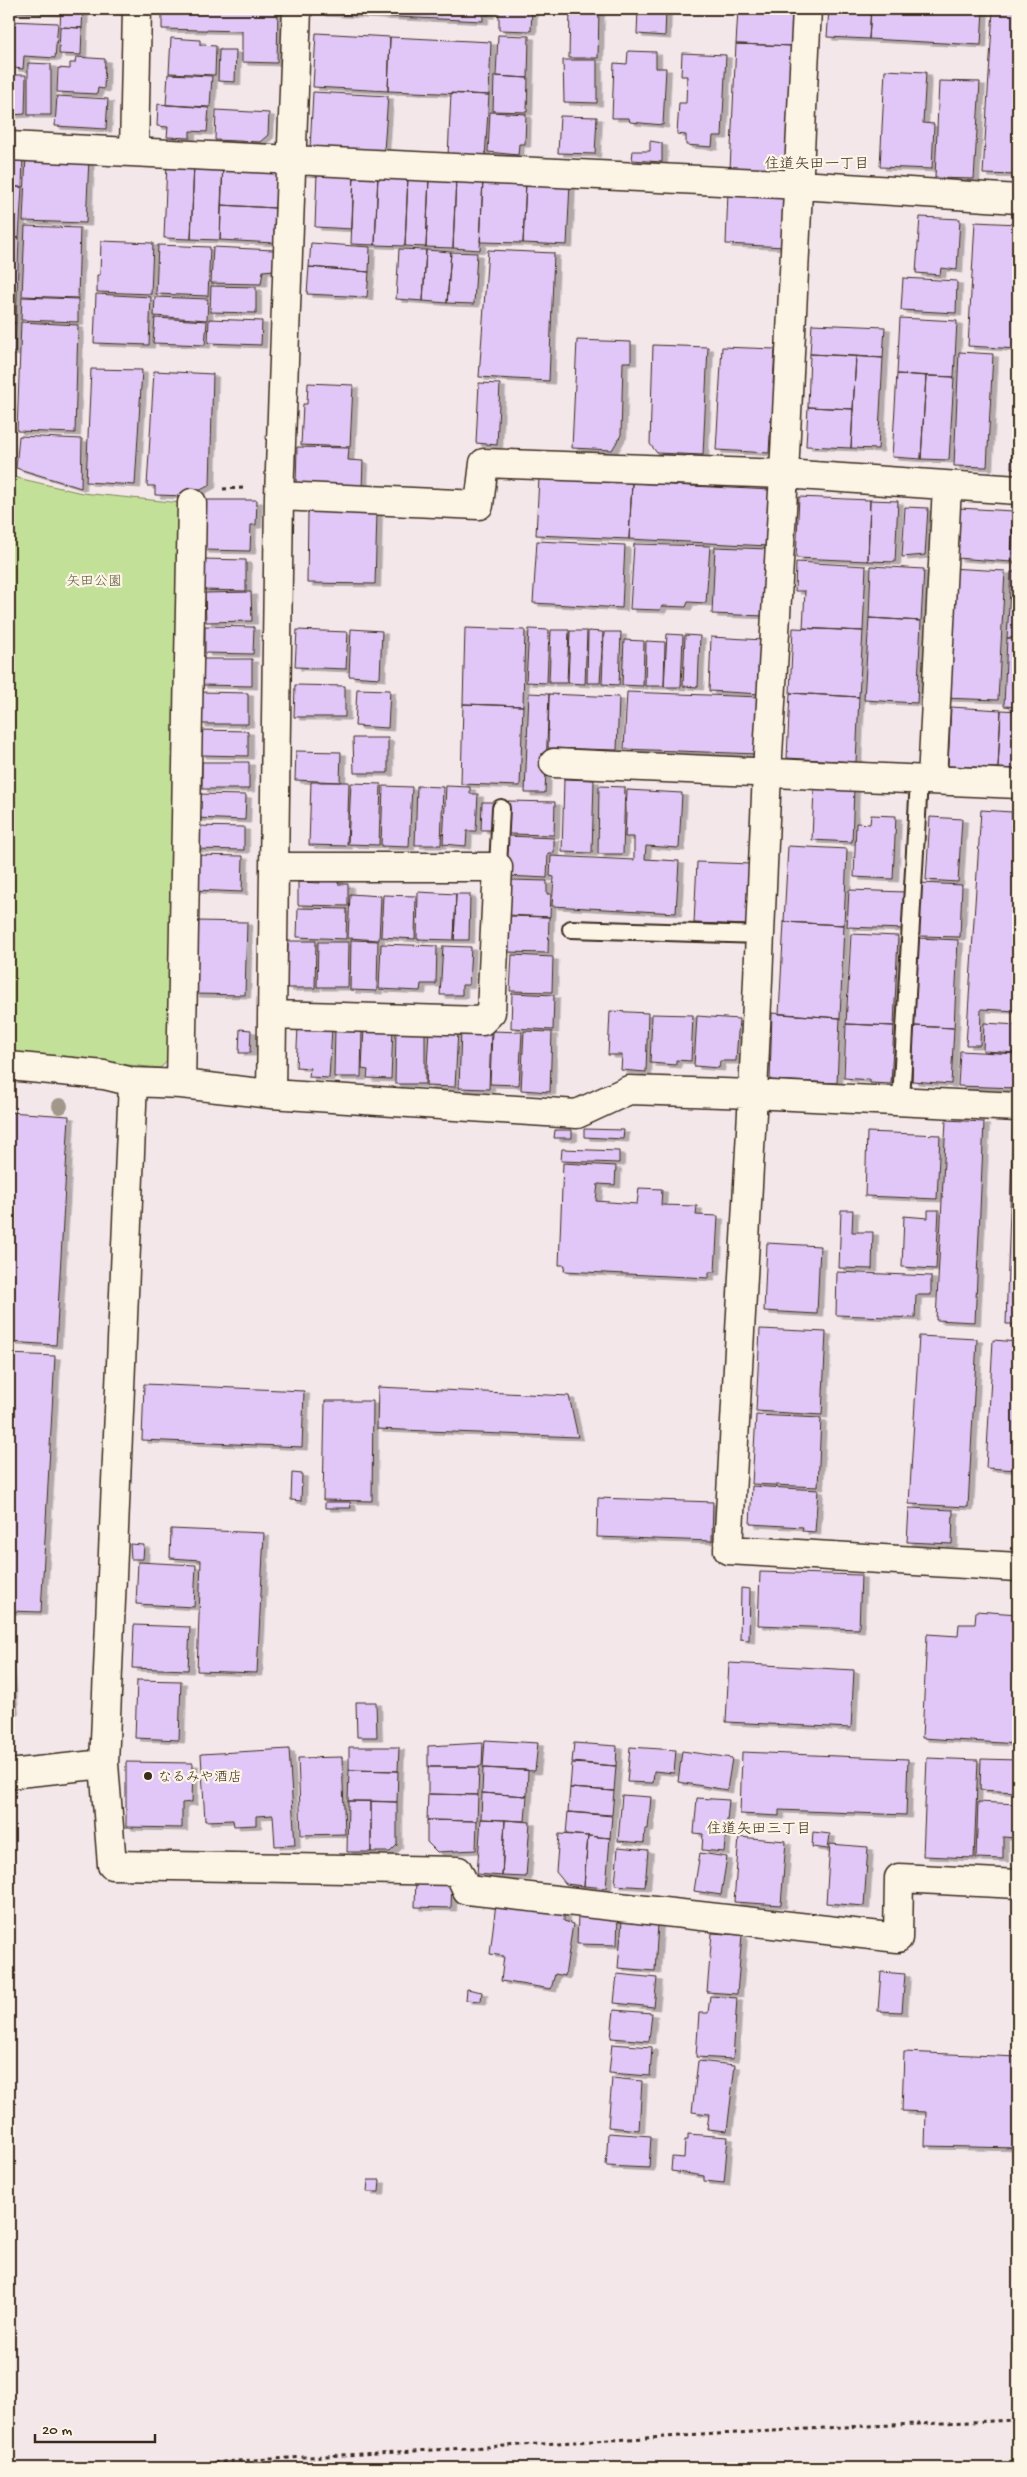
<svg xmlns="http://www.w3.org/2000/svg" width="1027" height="2477" viewBox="0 0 1027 2477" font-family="'Gochi Hand','Klee One',sans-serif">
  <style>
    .green { fill: #c3e098; stroke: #7f855b }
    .building { fill: #e1c7f7; stroke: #3b2a1e; filter: url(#shadow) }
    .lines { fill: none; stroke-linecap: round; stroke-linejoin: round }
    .lane-casing { stroke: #3b2a1e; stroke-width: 20 }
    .street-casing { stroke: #3b2a1e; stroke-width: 31 }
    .path { stroke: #3b2a1e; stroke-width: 3; stroke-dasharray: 4 4; stroke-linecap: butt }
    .lane { stroke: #fcf5e5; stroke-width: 16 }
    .street { stroke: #fcf5e5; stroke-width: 28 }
    .tree { fill: #a1988a }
    .poi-dot { fill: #3b2a1e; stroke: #fcf5e5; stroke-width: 2 }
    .labels { text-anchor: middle; stroke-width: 4.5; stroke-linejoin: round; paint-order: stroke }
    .park-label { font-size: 14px; fill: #5d583c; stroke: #fcf5e5 }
    .poi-label { font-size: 14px; fill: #3b2a1e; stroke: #fcf5e5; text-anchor: start }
    .neighbourhood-label { font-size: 15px; fill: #3b2a1e; stroke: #fcf5e5 }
  </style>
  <defs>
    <filter id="shadow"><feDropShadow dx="5.5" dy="3" stdDeviation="0" flood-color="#0004"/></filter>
  </defs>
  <rect width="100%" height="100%" fill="#f4e7ea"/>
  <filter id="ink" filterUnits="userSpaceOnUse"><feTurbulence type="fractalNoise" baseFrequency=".02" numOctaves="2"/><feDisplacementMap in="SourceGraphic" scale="10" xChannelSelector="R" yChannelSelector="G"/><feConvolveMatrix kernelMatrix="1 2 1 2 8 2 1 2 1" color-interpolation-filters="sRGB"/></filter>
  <g filter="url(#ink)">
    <!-- green -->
    <path class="green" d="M9,476l73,17 99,10 -9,554 -12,11 -151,-14z"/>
    <!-- building -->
    <path class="building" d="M11,9h43v4l-43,-2z
      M61,9h22l-1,19 -22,-1z
      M162,9h116l-1,54 -35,-1v-31l-80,-2z
      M320,9h77l-1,8 -76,-4z
      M397,9h92v6h-6v6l-87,-4z
      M499,9h33l-1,22 -32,-1z
      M570,9h29l-1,49h-29z
      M638,9h28l-1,27 -28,-2z
      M738,9h58l-1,37 -59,-2z
      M829,9h42l-2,30 -42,-2z
      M871,9h112l-2,36 -112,-6z
      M993,9h25v166l-35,-1z
      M9,21l49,2 -3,35 -31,-2 -1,13 -10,-1 1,-13h-5z
      M60,27l22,1 -1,27 -22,-1z
      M316,33l74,4 -2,54 -75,-4z
      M498,35l31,1 -1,42 -32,-2z
      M390,37l101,5 -2,53 -101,-4z
      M171,38l29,2v5l16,1 -1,29 -46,-2z
      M736,44l59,2 -7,127 -58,-4z
      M219,50h17l-1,32 -17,-1z
      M628,51l28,1v16h10l-3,57 -33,-3 -1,-4h-17l2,-55 13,1z
      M682,53l44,2 -4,81h-9l-1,11 -26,-2v-10l-9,-1 2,-31h7l1,-27h-6z
      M76,57l29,2 -1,30 -6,-1 -1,6 -40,-2 1,-24 12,1v-6h5z
      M563,60h34v43l-33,-1z
      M28,63l23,1v51h-23z
      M885,70l41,2 -3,51 11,1 -2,45 -52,-2z
      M168,74l44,2 -2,31 -44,-2z
      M13,75h13l-1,39 -13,1z
      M494,76l34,2 -1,34 -34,-1z
      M939,81l41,1 -6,97 -39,-1z
      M313,92l75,4 -4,55 -74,-3z
      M451,93l38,2 -4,63 -37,-2z
      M57,96l51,3 -2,30 -51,-3z
      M158,104l51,4 -2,24 -17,-1v7l-23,-1 1,-10 -11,-1z
      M216,110l53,3 -1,22 -8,7 -45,-2z
      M490,112l36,2 -1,30h-6l-1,11 -30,-3z
      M560,116l37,1 -2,37 -37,-1z
      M650,141l12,2v19l-30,-2 1,-9h17z
      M9,154l14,1 -1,32h-13z
      M26,155l63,3 -3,65 -63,-2z
      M167,162l27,1 -3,76 -27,-1z
      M194,163l29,1 -3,76 -29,-1z
      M223,164l54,3 -2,41 -54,-3z
      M317,172l37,2 -2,55 -37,-2z
      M354,174l24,1 -3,70 -24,-1z
      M378,175l30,1 -3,70 -30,-1z
      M408,176l21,2 -3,69 -21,-1z
      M429,178h27l-3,70 -27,-1z
      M456,178l27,1 -3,71 -27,-2z
      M483,179l43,3 -3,61 -43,-1z
      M526,182l44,1 -3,62 -44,-2z
      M9,187h13l-3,51h-10z
      M728,191l59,2 -2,54 -59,-3z
      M221,205l54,3 -1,35 -54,-3z
      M920,217l40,2 -3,51 -16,-2 -1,7 -24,-2z
      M975,222l43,2v125l-50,-3z
      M25,226l55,2 -2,70 -56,-2z
      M9,238h10l-3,85h-7z
      M101,241l52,2 -2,51 -54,-2v-17h3z
      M311,243l59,4 -1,25 -60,-5z
      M158,245l52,2 -2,49 -52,-2z
      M213,247l61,3 -1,20 -10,1 -2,13 -50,-1z
      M399,249l27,1 -3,51 -27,-2z
      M426,250l25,2 -4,51 -24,-2z
      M488,250l66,3 -5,128 -70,-4z
      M451,252l26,1 -3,51 -27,-1z
      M309,267l60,5 -2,25 -60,-3z
      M903,278l54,3 -1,32 -55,-3z
      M211,286l45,1v26l-46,-1z
      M96,294l55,3 -2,48 -55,-2z
      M22,297l56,2v23l-57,-2z
      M155,297l53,2 -1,21 -53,-4z
      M155,318l52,3 -2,24 -52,-2z
      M900,318l57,3 -3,56 -57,-3z
      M209,319l53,2 -1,24 -53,-2z
      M21,322l57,3 -3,108 -58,-2z
      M9,323h7l-1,30 -6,-1z
      M812,324l73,3 -2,31 -73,-4z
      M577,340l54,2v20h-8l-2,73 -9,15 -40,-2z
      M653,345l55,2 -5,108 -46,-2 -7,-9z
      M722,347l53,2 -2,35 4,1 -2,32h-4l-2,36 -53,-3z
      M959,352l34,2 -6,113 -33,-1z
      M810,354l46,2 -3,53 -45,-2z
      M1017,354l1,1v114l-7,-1z
      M856,356l27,2 -5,91 -27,-1z
      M91,369l51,1 -7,115 -49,-3z
      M154,371l59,3 -3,111 -21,11 -34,-1v-9h-8z
      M897,374l29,2 -5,83 -29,-2z
      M926,376l28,1 -5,83 -28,-1z
      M308,383l45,2 -3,62 -49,-2 2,-41h4z
      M479,383l21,1 -3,61 -21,-2z
      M808,407l45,2 -2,39 -45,-2z
      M19,436l63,3 -1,49 -65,-20z
      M297,447l52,1 -1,12 15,1 -1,28 -66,-3z
      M539,478l93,5 -3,56 -93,-4z
      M632,483l139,7 -3,56 -139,-7z
      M799,497l71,3 -2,61 -72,-3z
      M204,500h53l-1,25h-5l-1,26 -47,-1z
      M870,500l28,1 -3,61 -27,-1z
      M1015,504h3v58h-7z
      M905,507l23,1 -3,47 -23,2z
      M959,508l55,3 -3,51 -55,-4z
      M308,511l69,1 -2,72 -68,-1z
      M537,541l88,4 -3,63 -89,-5z
      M634,544l76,2 -4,57 -18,-1 -2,5 -24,-1 -2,4 -30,-1z
      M715,547l53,2 -3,67 -53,-2z
      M203,559l43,1v31l-44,-1z
      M796,562l70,4 -3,65 -60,-3 2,-37h-10z
      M871,566l53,3 -3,52 -52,-3z
      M948,568l57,3 -7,129 -55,-2z
      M1011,572h7v66h-11z
      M251,592l1,29 -46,1 -1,-29z
      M869,618l52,3 -4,82 -53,-3z
      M205,626l49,1 -1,27 -48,-1z
      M465,628l60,2 -2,76 -60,-2z
      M793,628l70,3 -4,66 -69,-4z
      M351,629l31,2 -2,47 -31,-2z
      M529,629l20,1 -2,53 -21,-1z
      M297,630l51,2 -2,37 -51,-2z
      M551,630h18l-2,53h-18z
      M570,631h17l-2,53 -17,-1z
      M588,631l15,1 -3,51h-13z
      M604,632h17l-2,53 -17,-1z
      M667,634l16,1 -2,52h-17z
      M685,635l15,1 -2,51 -15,-1z
      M711,637l52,3 -2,54 -52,-3z
      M1007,638h11v69l-14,-1z
      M624,640l20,1 -1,45 -21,-1z
      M646,641l19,1 -1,44h-19z
      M202,659h50v27l-51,-1z
      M295,685l50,1v31h-51z
      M357,689l33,1 -2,38 -33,-2z
      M200,692l48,1v31h-48z
      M627,692l133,5 -2,57 -134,-5z
      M529,693l20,1 -4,99h-20z
      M790,693l69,4 -3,65 -69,-4z
      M549,694l70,3 -2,53 -69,-2z
      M463,704l60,2 -3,80 -59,-2z
      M951,707l50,3 -3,58 -50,-2z
      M1001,710l17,1v58l-20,-1z
      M200,730l48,1v25l-48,-1z
      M353,738h35v35h-34z
      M296,751l45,1 -1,30 -45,-2z
      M202,762h47v27h-47z
      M564,779l30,1 -2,73 -30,-1z
      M311,782h38l-2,64 -38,-1z
      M351,783l30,1 -2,61 -31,-1z
      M383,786l29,1 -3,60 -28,-1z
      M417,786l26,1 -2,58h-26z
      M446,786l24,1v7h8l-2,37h-9l-1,15 -23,-2z
      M599,786l26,1 -2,67h-25z
      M814,787l40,2 -2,53 -40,-2z
      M627,790l55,3 -3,55 -33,-2 -1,13 34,2 -3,52 -124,-7 2,-29 -4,-1 1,-20 83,4v-23h-9z
      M196,794l50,1 -1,25 -50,-2z
      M508,801l47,1 -1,33 -47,-1z
      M482,802h15l-1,28h-15z
      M981,810l31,2 -1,21h7v178l-37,-2 -1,36h-14z
      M871,815l25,1 -3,63 -39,-2 2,-54 14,1z
      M930,817l32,2 -4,63 -32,-2z
      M194,826l50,1v23l-51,-1z
      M508,836l46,2v15h-6l-1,25 -40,-2z
      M788,846l59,3 -3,76 -60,-3z
      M194,855l49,1 -1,36 -49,-2z
      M697,862l54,2 -2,61 -55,-2z
      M320,879l19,1 -1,4h10v22l-50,-1v-23l22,1z
      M510,880l37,1v13h4l-1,23 -42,-2z
      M920,883l42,2 -2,52 -41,-1z
      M849,890l56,2 -1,37 -57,-2z
      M418,892l38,2 -2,46 -37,-1z
      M350,894l31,2 -2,44 -31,-2z
      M456,894h14l-1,46h-15z
      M383,895l33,1 -1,43 -34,-2z
      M298,908l49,1 -1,30 -49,-2z
      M508,916l41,1 -1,36 -42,-1z
      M196,921l51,1 -2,73 -51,-1z
      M784,922l60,3 -4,93 -61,-4z
      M851,934l47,2 -4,90 -48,-2z
      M919,938l39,2 -4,88 -40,-2z
      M351,940l27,1 -1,50 -27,-1z
      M288,941h28l-1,47h-28z
      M318,942h31l-1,45h-31z
      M381,944l56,2 -1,38h-15l-1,7 -41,-2z
      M443,946l28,1 -2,38h-7v10h-22z
      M512,955l41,2 -1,35 -42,-1z
      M512,993l42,2 -1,35 -42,-2z
      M610,1011l38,2 -2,59 -25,-2 1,-15h-14z
      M772,1013l68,5 -3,65 -67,-3z
      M652,1014l41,1 -2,46 -15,-1v5l-26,-2z
      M697,1016l42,3 -3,42h-16l-1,7 -25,-2z
      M984,1023l34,2v28l-35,-2z
      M846,1024l48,2 -3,58 -21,-1v-3l-26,-2z
      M914,1026l40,2 -3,56 -39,-3z
      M298,1027l34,1 -3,50 -20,-1 1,-9 -14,-1z
      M335,1027l27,1 -1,49h-27z
      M364,1027l29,1 -2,51 -24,-1 1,-8 -6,-1z
      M240,1029l11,1 -1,23h-11z
      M429,1029l29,1 -3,57 -29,-1z
      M396,1030h29v54h-30z
      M461,1030l30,1 -2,58 -30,-1z
      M492,1031l30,1 -3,53 -29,-1z
      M524,1031l28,1 -2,60 -29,-2z
      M960,1051l58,3v34l-60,-2z
      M9,1112l60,4 -13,229 -47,-3z
      M946,1120l38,2 -9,200 -39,-2z
      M1013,1125h5v199h-12z
      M584,1129l40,1 -1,9 -39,-2z
      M555,1130h17v8h-18z
      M867,1132l73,3 -3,64 -72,-3z
      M562,1149l57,2v12l-58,-2z
      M563,1163l53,3 -1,19 -17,-1 -2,17 41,3 2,-16 23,1 -1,16 36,1 -1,9 22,1 -3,56h-6v6l-145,-7 1,-6h-6z
      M841,1210h12l-1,22h21l-1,37 -33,-1z
      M928,1210h11l-3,59 -34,-2 2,-51 24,2z
      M767,1243l53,3 -3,68 -53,-3z
      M837,1272l94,4v19h-15l-1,23 -79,-3z
      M760,1329l66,3 -4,83 -66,-4z
      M919,1336l58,3 -9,168 -59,-3z
      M993,1340l25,2v128l-32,-2z
      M9,1354l46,2 -14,256 -32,-1z
      M144,1384l160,7 -2,56 -160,-7z
      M378,1387l191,9 9,41 -201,-8z
      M325,1401h48l-1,100 -49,-1z
      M756,1415l65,3 -3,69 -66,-3z
      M292,1473l10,1 -1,27 -10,-1z
      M752,1486l66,4 -3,42 -13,-1 1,-4 -53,-3z
      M598,1498l115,4 -1,39 -115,-4z
      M325,1502h25l1,6h-26z
      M909,1508l44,2 -1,34 -45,-2z
      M171,1529l93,4 -7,140 -60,-2 4,-111 -31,-2z
      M130,1544l14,1 -1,14h-12z
      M138,1562l58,3 -2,42 -58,-3z
      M760,1572l101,3 -2,54 -101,-4z
      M741,1588l9,1 -1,51 -9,-1z
      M976,1611l42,3v130l-96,-6 5,-104 31,2 1,-12h16z
      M134,1625l56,2 -2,43 -56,-2z
      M9,1660l4,51 -4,1z
      M729,1663l125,7 -3,58 -125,-6z
      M137,1680l44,1 -2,59 -44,-2z
      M356,1702h20l1,35h-20z
      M485,1740l53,3 -3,28 -52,-3z
      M483,1743l-1,22 -3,2h-51v-21z
      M574,1743l43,3 -1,20 -44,-4z
      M349,1747h50l-1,24 -49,-1z
      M630,1747l46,3 -2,23 -20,-2 -1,12 -26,-1z
      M289,1749l6,96 -20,1 -2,-31 -17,1v9l-22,1 -1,-6 -28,1 -4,-67z
      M682,1751l50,7 -5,32 -49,-8z
      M742,1752l166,7 -2,56 -127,-5v6l-39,-2z
      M342,1757l3,77 -44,1 -3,-77z
      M927,1758l51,2 -4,98 -51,-2z
      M981,1759l37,1v36l-2,-4 -36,-2z
      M126,1762l67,1 -1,39 -10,1v25l-56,-1z
      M572,1763l44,3 -2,25 -44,-3z
      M428,1767h51l-1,28 -50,-1z
      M483,1768l45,2 -1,26 -45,-3z
      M349,1770l49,1 -1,31 -49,-1z
      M570,1788l44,3 -2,24 -44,-3z
      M482,1793l45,3 -2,25 -44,-2z
      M428,1794l50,1 -1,26 -50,-1z
      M622,1795l29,2 -3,32h-3l-1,14 -26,-2z
      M697,1798l32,2 -5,52 -22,-2 1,-16 -9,-1z
      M348,1801h23v51h-24z
      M371,1801l26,1v43l-7,7h-19z
      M978,1802l40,2 -1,34 -14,-1v22l-27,-1z
      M568,1812l44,4 -2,22 -44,-4z
      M481,1819l24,1 -3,56 -25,-2z
      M427,1820l50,1 -1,29 -39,2 -10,-10z
      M505,1820l25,2 -4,55 -24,-1z
      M813,1832l17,2 -2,15 -16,-2z
      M559,1834l29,2 -4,50 -18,-2 -10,-12z
      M588,1836l22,2 -4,50 -22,-2z
      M739,1837l47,4 -5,64 -47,-3z
      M830,1844l38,3 -4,59 -38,-3z
      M618,1847l30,3 -3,37 -30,-2z
      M700,1853l27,4 -6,38 -27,-4z
      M416,1877h36l-1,31 -36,-1z
      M496,1903l68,7v11l9,3 -8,52 -10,-2 -4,15 -50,-8 3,-25 -14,-2z
      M578,1914l40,1 -1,30 -40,-1z
      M622,1921l36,3 -3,47 -37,-3z
      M712,1933l30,2 -5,59 -30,-2z
      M881,1972l24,2 -3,38 -24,-1z
      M617,1974l40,4 -3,29 -40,-4z
      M467,1989l15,3 -1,9 -15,-1z
      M710,1996l27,2 -4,61 -37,-2 3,-44h9z
      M614,2010l38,3 -3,28 -38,-3z
      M612,2044l40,3 -2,29 -41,-3z
      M904,2052l114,5v91l-93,-2 1,-34 -24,-1z
      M698,2061l37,4 -8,66 -20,-2 2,-15 -17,-2z
      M612,2078l30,3 -3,49 -31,-3z
      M608,2133l43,3 -2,32 -43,-2z
      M688,2134l40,3 -4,46 -20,-2v-5l-33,-5 1,-14 12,1 1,-18h3z
      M368,2180h12l-1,12h-12z"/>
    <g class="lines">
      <!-- lane casing -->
      <g class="lane-casing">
        <path id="lane" d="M498,867l3,-59
          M571,929l189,6
          M901,1101l18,-321"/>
      </g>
      <!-- street casing -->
      <g class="street-casing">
        <path id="street" d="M807,9l-23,465 234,16
          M9,146l791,39 218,14
          M134,152l3,-143
          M554,763l464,21
          M932,780l15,-294
          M272,1015l210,6 9,-9 7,-145h-224
          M9,1066l95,9 29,7
          M181,1084l11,-581
          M271,1094l8,-598 18,-487
          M1018,1107l-265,-13 -25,456 290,17
          M104,1764l8,101 346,6 9,19 431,48 1,-60 119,6
          M9,1774l95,-10 29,-682 48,2 90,10 306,20 52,-24 124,4 14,-321 17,-299 -300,-11 -5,42 -200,-9"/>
      </g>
      <!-- path -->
      <path class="path" d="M223,489l21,-1
        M150,2468l86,-7 607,-34 175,-7"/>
      <!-- lane -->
      <use href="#lane" class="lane"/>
      <!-- street -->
      <use href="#street" class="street"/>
    </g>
    <!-- trees -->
    <circle class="tree" cx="60" cy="1106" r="8"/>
  </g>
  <!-- markers -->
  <circle class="poi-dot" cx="148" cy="1776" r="5"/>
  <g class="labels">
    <!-- park labels -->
    <g class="park-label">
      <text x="94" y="585">矢田公園</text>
    </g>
    <!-- poi labels -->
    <g class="poi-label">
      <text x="158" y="1781">なるみや酒店</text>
    </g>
    <!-- neighbourhood labels -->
    <g class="neighbourhood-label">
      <text x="817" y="168">住道矢田一丁目</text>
      <text x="759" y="1833">住道矢田三丁目</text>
    </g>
  </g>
  <!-- margin -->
  <rect width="1027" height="2477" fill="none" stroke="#fcf5e5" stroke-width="30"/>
  <rect x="15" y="15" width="997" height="2447" fill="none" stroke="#3b2a1e" stroke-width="2" filter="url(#ink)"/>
  <!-- scale -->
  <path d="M35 2434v8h120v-8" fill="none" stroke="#3b2a1e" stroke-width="2.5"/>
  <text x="42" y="2434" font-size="15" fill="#3b2a1e" stroke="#fcf5e5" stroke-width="4" paint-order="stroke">20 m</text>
</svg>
